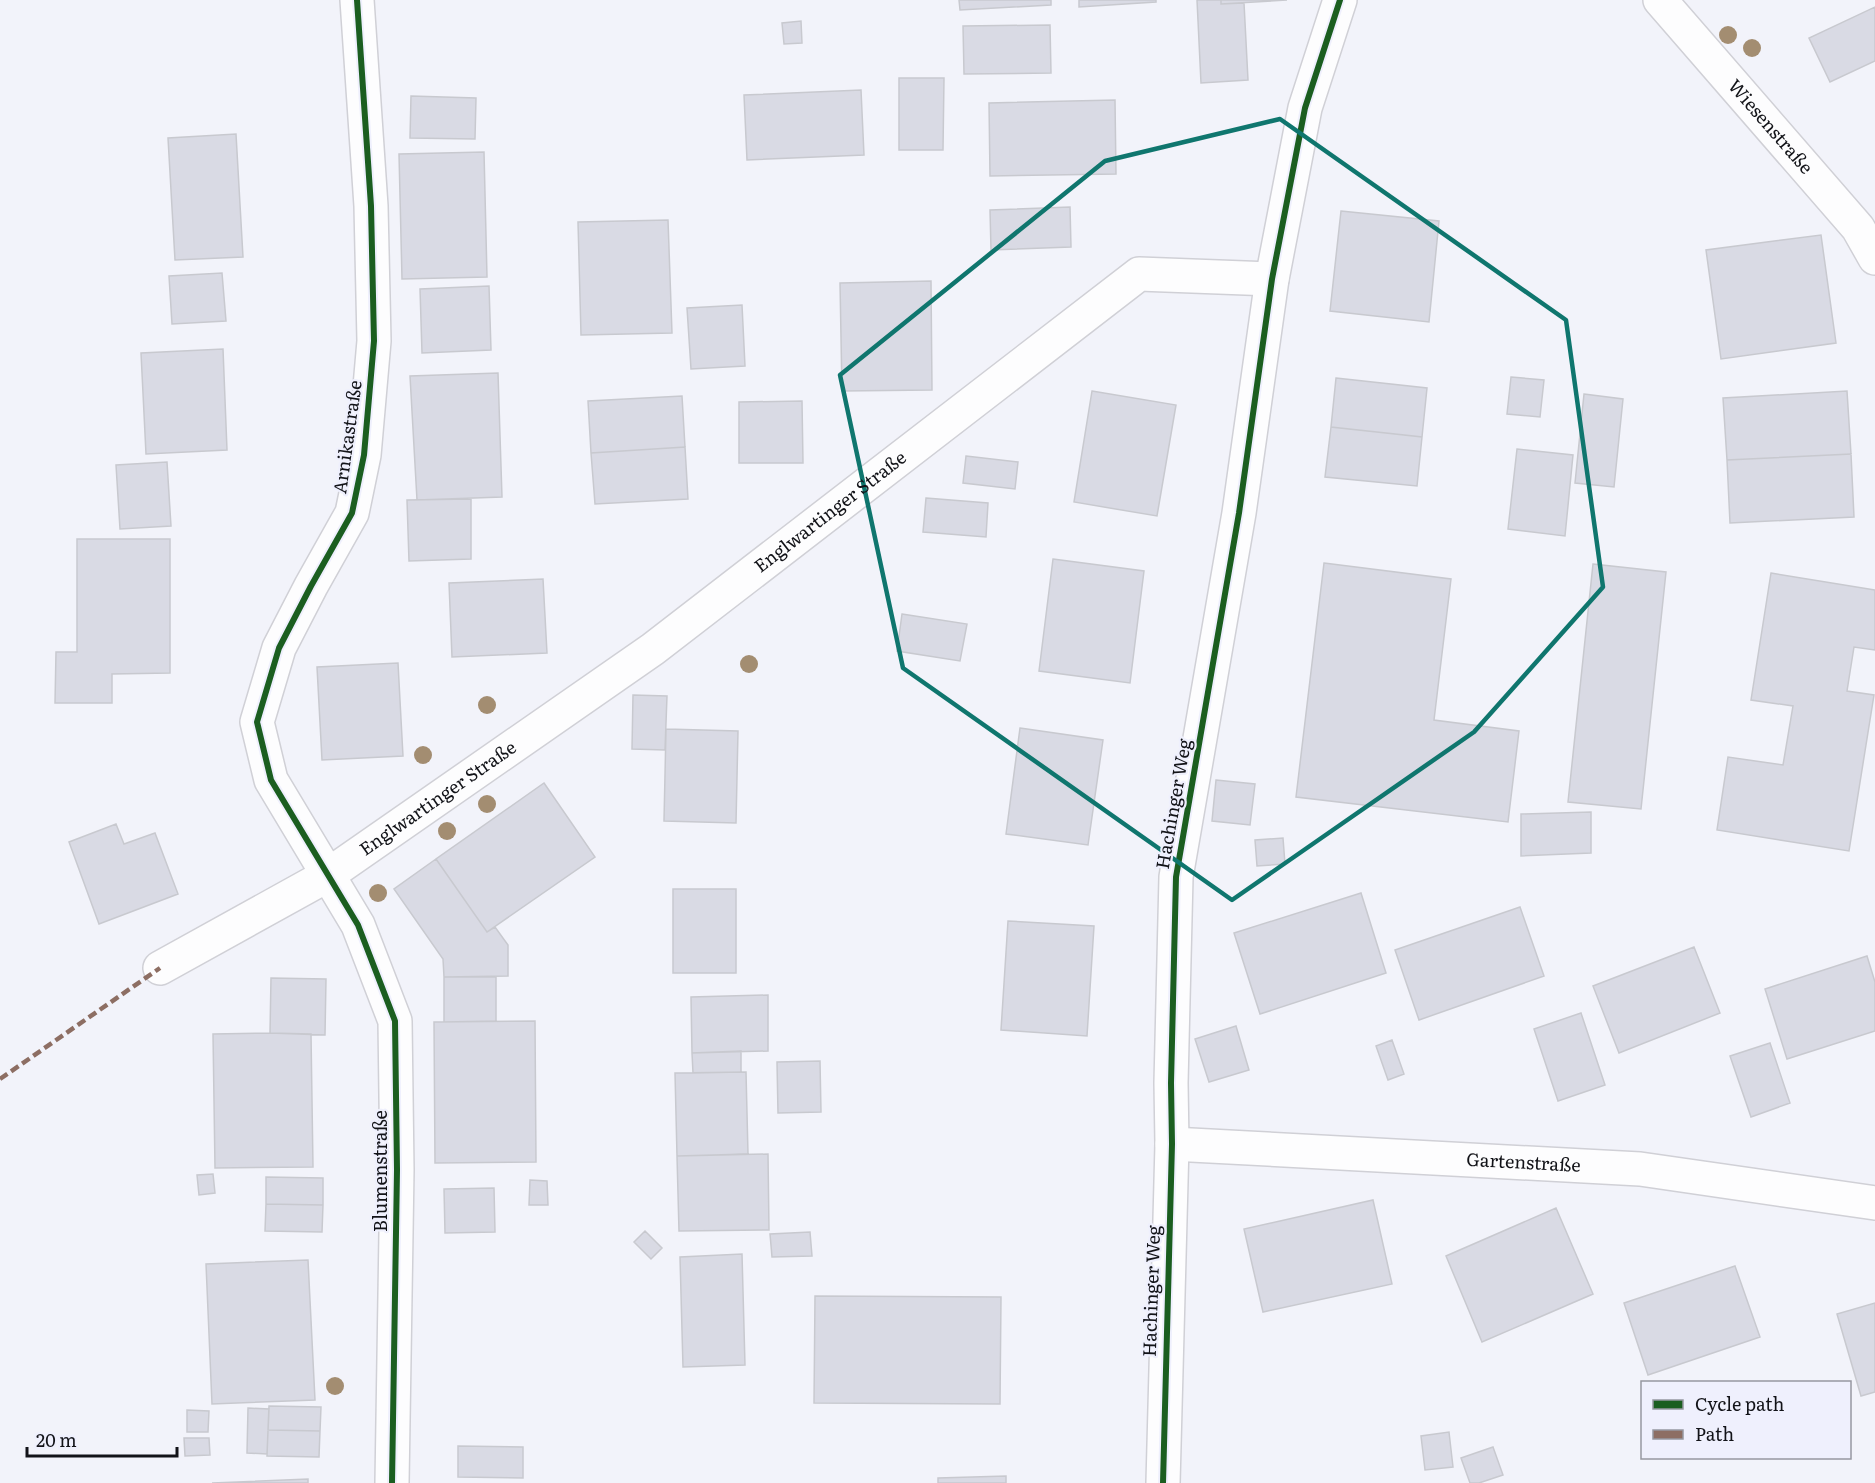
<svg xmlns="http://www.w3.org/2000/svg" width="1875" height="1483" viewBox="0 0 1875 1483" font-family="Literata,serif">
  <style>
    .building { fill: #d9dae4; stroke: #c8c9cf; stroke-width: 1.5 }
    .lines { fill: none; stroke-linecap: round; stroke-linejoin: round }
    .street-casing { stroke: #d0d0d6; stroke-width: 36 }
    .street { stroke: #fdfdfe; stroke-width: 33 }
    .quiet { stroke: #8d6e63; stroke-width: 4.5; stroke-dasharray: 9 4.5; stroke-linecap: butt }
    .cycleway-casing { stroke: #eff0fd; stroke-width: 10 }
    .cycleway { stroke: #1b5e20; stroke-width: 6 }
    .tree { fill: #a38d71 }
    .marked { fill: none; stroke: #0f766e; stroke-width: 4.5; stroke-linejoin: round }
    .labels { text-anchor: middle; stroke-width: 4.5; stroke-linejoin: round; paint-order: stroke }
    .street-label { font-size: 18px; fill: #121318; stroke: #eff0fd }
  </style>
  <rect width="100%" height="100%" fill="#f2f3fa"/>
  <!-- building -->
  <path class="building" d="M959,0h92v5l-91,5z
    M1079,0h77v2l-77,5z
    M1197,0h24v4l23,-1 4,77 -47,3z
    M1221,0h66l-66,4z
    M1875,7v54l-45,21 -21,-44z
    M801,21l1,22 -18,1 -2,-21z
    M1050,25l1,48 -87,1 -1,-48z
    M899,78h45l-1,72h-44z
    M861,90l3,65 -117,5 -3,-65z
    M411,96l65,2 -1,41 -65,-1z
    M1115,100l1,74 -126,2 -1,-73z
    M236,134l7,123 -68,3 -7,-122z
    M484,152l3,125 -85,2 -3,-125z
    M1070,207l1,40 -80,3 -1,-40z
    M1341,211l98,10 -10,101 -99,-11z
    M668,220l4,113 -91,2 -3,-113z
    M1821,235l15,108 -115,16 -15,-109z
    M222,273l4,48 -54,3 -3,-48z
    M931,281l1,109 -90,1 -2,-108z
    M489,286l2,64 -69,3 -2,-64z
    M742,305l3,61 -54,3 -4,-61z
    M223,349l4,101 -81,4 -5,-101z
    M498,373l4,124 -85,3 -7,-124z
    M1511,377l33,3 -4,37 -33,-3z
    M1336,378l91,10 -5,49 -91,-10z
    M1092,391l84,14 -19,111 -83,-14z
    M1847,391l4,63 -124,6 -4,-62z
    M1584,394l39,5 -9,88 -39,-4z
    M682,396l3,51 -94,6 -3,-52z
    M802,401l1,62h-64v-61z
    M1331,427l91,10 -5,49 -92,-9z
    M685,447l3,52 -93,5 -4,-51z
    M1517,449l56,6 -8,81 -57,-7z
    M1851,454l3,63 -124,6 -3,-63z
    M966,456l52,6 -3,27 -52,-6z
    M167,462l4,64 -51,3 -4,-64z
    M926,498l62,5 -2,34 -63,-5z
    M471,499v60l-62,2 -2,-61z
    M77,539h93v134l-58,1v29h-57l1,-51h21z
    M1053,559l91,12 -14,112 -91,-12z
    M1324,563l127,16 -17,141 85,11 -11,91 -212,-25z
    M1593,564l73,8 -25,237 -73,-7z
    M1771,573l104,17v60l-21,-3 -7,44 27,4 -25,156 -132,-21 11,-73 55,8 10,-59 -42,-6z
    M543,579l4,74 -95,4 -3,-74z
    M902,614l65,10 -7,37 -63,-10z
    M398,663l5,93 -81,4 -5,-93z
    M633,695l34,1 -2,54 -33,-1z
    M1020,728l83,12 -15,105 -82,-11z
    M666,729l72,2 -2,92 -72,-2z
    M1216,780l39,4 -5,41 -38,-4z
    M544,783l51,74 -108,75 -51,-73z
    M1591,812v41l-70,3v-42z
    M116,824l8,20 31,-11 23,61 -79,30 -30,-82z
    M1283,838l2,26 -28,2 -2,-26z
    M436,859l51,73 8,-5 13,18v31l-64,1 -1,-18 -49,-70z
    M673,889h63v84h-63z
    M1361,893l25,80 -126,41 -26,-81z
    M1520,907l24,69 -125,44 -24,-70z
    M1008,921l86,5 -7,110 -86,-6z
    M1694,947l26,66 -101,40 -26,-67z
    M1867,956l8,26v49l-88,28 -22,-70z
    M444,977h52v44l-52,1z
    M271,978l55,1 -1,56 -55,-2z
    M768,995v56l-76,2 -1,-56z
    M1581,1013l24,72 -47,16 -24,-72z
    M535,1021l1,141 -101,1 -1,-141z
    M1236,1026l13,44 -40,12 -14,-43z
    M270,1033l41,1 2,133 -98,1 -2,-134z
    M1392,1040l12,34 -16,6 -12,-34z
    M1770,1043l20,60 -39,14 -21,-61z
    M741,1051v21l-48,1 -1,-20z
    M820,1061l1,51 -43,1 -1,-51z
    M746,1072l2,82 -71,2 -2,-83z
    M768,1154l1,76 -90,1 -2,-75z
    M213,1174l2,19 -16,2 -2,-20z
    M266,1177l57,1v27l-57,-1z
    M530,1180l17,1 1,24h-19z
    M494,1188l1,44 -50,1 -1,-44z
    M1373,1200l19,84 -129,28 -19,-83z
    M266,1204l57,1 -1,27 -57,-1z
    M1556,1208l37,86 -111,48 -36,-86z
    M645,1231l17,17 -11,11 -17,-17z
    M810,1232l2,24 -40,1 -2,-23z
    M742,1254l3,111 -62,2 -3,-110z
    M308,1260l7,140 -103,4 -6,-140z
    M1735,1266l25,71 -112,38 -24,-72z
    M815,1296l186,1 -1,107 -186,-1z
    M1875,1303v89l-14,4 -24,-82z
    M269,1406l52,1 -1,24 -52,-1z
    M248,1408l21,1 -2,45 -20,-1z
    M187,1410l22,1 -1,21h-21z
    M268,1430l52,1 -1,26 -52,-1z
    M1449,1432l4,35 -28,3 -4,-34z
    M184,1438h25l1,17 -25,1z
    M458,1446l65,1v31l-65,-1z
    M1493,1447l10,28 -24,8h-9l-9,-25z
    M1006,1476v7h-68v-5z
    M308,1479v4h-96z"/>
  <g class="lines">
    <!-- street casing -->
    <g class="street-casing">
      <g id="street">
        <path d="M357,0l14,206 3,135 -10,114 -12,58 -41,73 -32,62 -22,74 14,58 87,145 37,96 2,149 -5,313"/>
        <path id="s1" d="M1660,0l198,228 17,30"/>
        <path id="s2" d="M160,968l168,-93 325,-226 486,-375 133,5"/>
        <path id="s3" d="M1172,1144l468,25 235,34"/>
        <path d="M1163,1483l9,-339 -1,-61 5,-206 63,-364 33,-234 33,-171 35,-108"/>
      </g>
    </g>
    <!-- street -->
    <use href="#street" class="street"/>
    <!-- quiet -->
    <path class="quiet" d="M0,1079l160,-111"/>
    <!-- cycleway casing -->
    <g class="cycleway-casing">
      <path id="cycleway" d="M357,0l14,206 3,135 -10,114 -12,58 -41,73 -32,62 -22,74 14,58 87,145 37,96 2,149 -5,313
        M1163,1483l9,-339 -1,-61 5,-206 63,-364 33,-234 33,-171 35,-108"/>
    </g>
    <!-- cycleway -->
    <use href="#cycleway" class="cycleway"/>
  </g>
  <!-- trees -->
  <g class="tree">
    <circle cx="1728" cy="35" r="9"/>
    <circle cx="1752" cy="48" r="9"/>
    <circle cx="749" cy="664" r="9"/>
    <circle cx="487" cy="705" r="9"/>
    <circle cx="423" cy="755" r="9"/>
    <circle cx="487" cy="804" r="9"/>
    <circle cx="447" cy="831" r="9"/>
    <circle cx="378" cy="893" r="9"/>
    <circle cx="335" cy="1386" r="9"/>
  </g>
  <!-- marked area -->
  <path class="marked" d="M1280,119l286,201 37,267 -129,145 -242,168 -329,-232 -63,-293 265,-214z"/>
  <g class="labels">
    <!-- street labels -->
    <g class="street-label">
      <text dy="6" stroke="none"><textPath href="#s1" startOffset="168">Wiesenstraße</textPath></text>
      <text transform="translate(348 437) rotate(-82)" y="6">Arnikastraße</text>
      <text dy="6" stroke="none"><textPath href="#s2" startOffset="812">Englwartinger Straße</textPath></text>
      <text dy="6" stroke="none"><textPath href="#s2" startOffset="326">Englwartinger Straße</textPath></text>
      <text transform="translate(1174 804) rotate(-80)" y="6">Hachinger Weg</text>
      <text dy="6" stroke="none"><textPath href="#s3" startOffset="352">Gartenstraße</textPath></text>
      <text transform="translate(381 1171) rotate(-90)" y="6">Blumenstraße</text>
      <text transform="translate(1152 1291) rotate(-88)" y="6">Hachinger Weg</text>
    </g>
  </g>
  <!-- legend -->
  <rect x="1641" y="1381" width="210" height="78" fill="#eff0fd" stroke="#9798a1" stroke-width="1.5"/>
  <rect x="1653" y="1400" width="30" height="9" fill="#1b5e20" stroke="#9798a1" stroke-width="1.5"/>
  <text x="1695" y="1411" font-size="18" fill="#121318">Cycle path</text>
  <rect x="1653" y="1430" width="30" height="9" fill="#8d6e63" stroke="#9798a1" stroke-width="1.5"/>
  <text x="1695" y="1441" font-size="18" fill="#121318">Path</text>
  <!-- scale -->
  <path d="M27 1447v9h150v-9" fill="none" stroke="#121318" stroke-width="3"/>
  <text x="36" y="1447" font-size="18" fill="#121318" stroke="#eff0fd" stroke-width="4.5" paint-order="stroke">20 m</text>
</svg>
